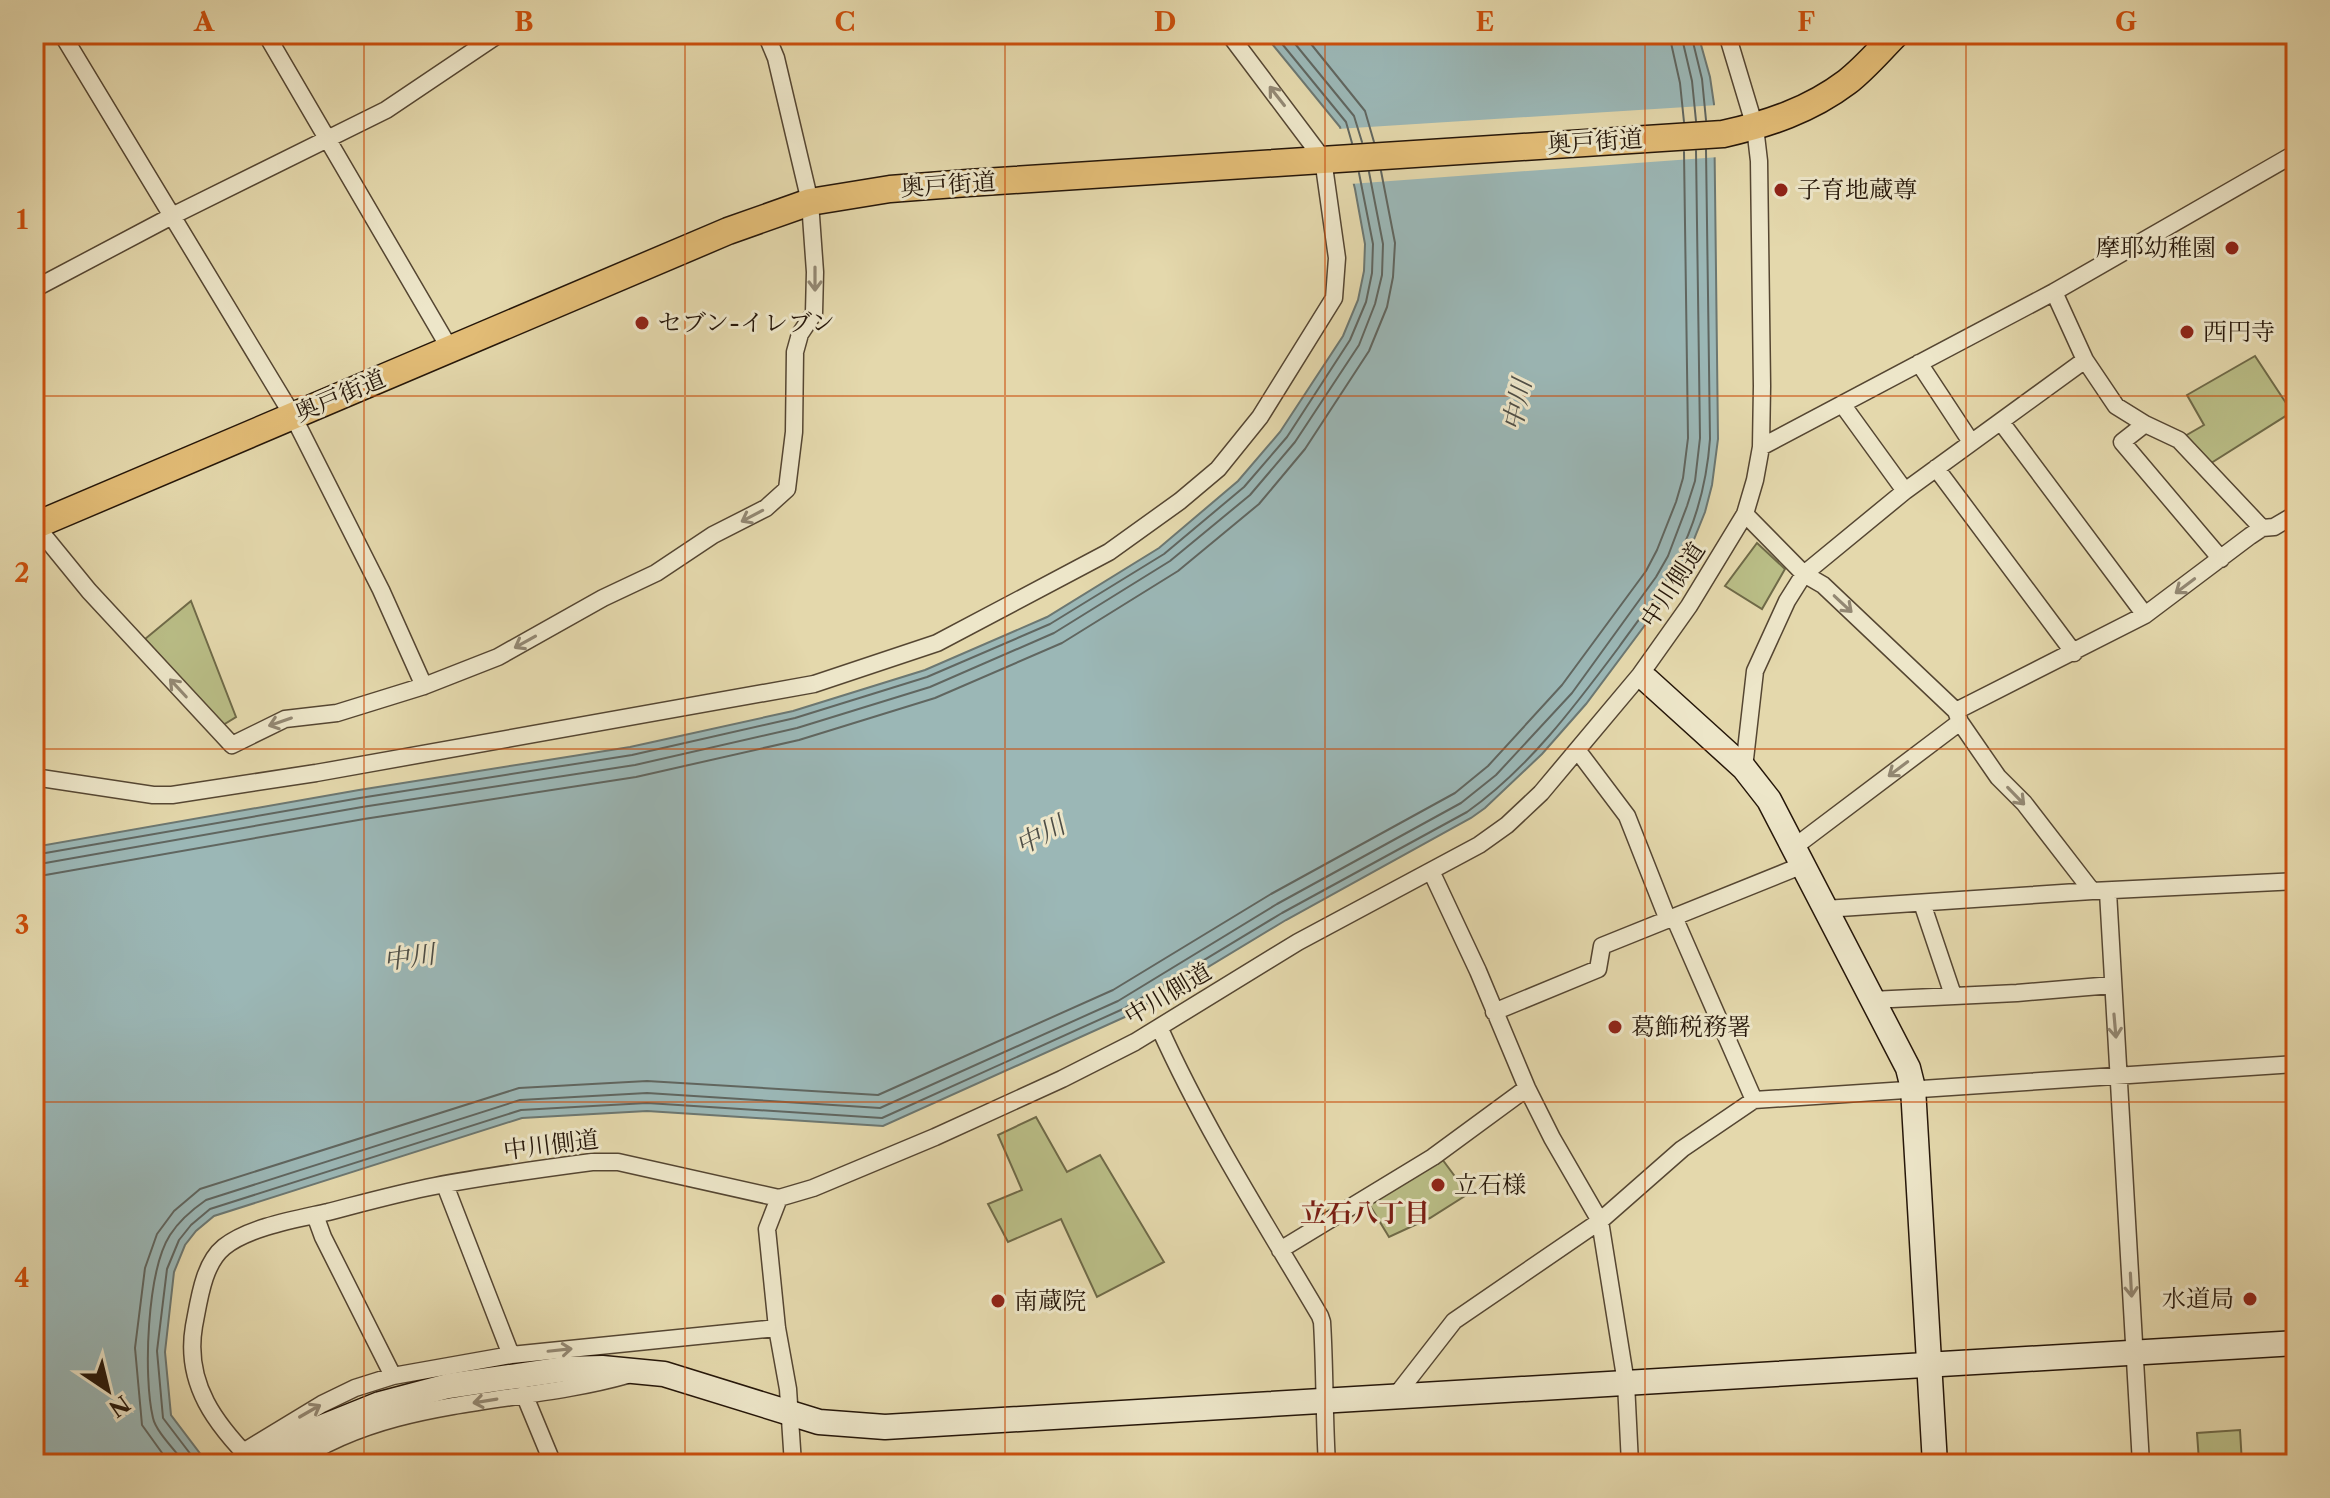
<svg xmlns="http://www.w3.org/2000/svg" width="2330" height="1498" viewBox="0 0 2330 1498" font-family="'Libre Caslon Text','Noto Serif JP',serif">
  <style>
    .green { fill: #b9bd86; stroke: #6f6a48; stroke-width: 2 }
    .water { fill: #9bb7b6; stroke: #6c7771; stroke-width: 2 }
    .pier { fill: #e4d8ac }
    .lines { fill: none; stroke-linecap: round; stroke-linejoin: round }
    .shore { stroke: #606660; stroke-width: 2 }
    .street-casing { stroke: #554632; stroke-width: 19 }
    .secondary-casing { stroke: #251609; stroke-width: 27 }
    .primary-casing { stroke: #251609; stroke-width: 29 }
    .street { stroke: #ede6c9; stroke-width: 16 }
    .secondary { stroke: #ede6c9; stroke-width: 24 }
    .primary { stroke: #e2bc76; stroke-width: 26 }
    .oneway { stroke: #938873 }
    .grid { fill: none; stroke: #cb4f0c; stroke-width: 2; stroke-opacity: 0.55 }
    .poi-dot { fill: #8f2418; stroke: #ede6c9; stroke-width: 3 }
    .labels { text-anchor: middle; stroke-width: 6; stroke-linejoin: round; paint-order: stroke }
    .street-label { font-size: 24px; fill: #251609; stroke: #ede6c9 }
    .poi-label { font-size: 24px; fill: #251609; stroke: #ede6c9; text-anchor: start }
    .water-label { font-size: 26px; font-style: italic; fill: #4e4e46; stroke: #ede6c9 }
    .neighbourhood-label { font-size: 26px; font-weight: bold; fill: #7a1f14; stroke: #ede6c9 }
    .neatline { fill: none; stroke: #cb4f0c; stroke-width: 3 }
    .grid-label { font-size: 26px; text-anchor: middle; font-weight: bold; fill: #cb4f0c }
  </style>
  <rect width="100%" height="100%" fill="#e4d8ac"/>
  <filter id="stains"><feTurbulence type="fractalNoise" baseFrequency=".0025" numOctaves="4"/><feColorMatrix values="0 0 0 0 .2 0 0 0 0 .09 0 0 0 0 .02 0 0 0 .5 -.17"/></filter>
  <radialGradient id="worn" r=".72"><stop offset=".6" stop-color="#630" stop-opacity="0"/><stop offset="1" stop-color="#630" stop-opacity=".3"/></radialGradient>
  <!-- green -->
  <path class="green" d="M2255,356l37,56 -84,53 -23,-29 19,-11 -17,-30z
    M1757,543l28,26 -23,40 -37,-23z
    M191,601l45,116 -13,8 -78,-86z
    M1036,1117l31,55 33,-17 64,107 -67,35 -36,-78 -53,23 -20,-38 34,-14 -24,-55z
    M1442,1159l26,35 -38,24 -41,19 -20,-33z
    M2240,1430l2,34h-92l49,-3 -2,-28z"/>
  <!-- water -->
  <path class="water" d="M1264,34h434l12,43 4,27 4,335 -6,46 -7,27 -21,52 -30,49 -68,91 -44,50 -57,54 -14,10 -185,102 -159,96 -244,110 -236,-15 -125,7 -308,98 -18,15 -11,14 -11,27 -9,80 6,63 37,49h-174v-617l325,-57 271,-43 163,-36 132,-41 122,-53 112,-69 79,-67 42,-49 63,-96 15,-36 6,-29 1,-27 -10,-55 -15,-62z"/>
  <!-- pier -->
  <path class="pier" d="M1718,105l1,52 -369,27 -13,-55z"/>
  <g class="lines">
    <!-- shore -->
    <path class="shore" d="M1274,34l72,88 6,21
      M1287,34l67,82 8,26
      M1303,34l62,77 9,31
      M1669,34l11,49 4,39
      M1681,34l11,47 4,40
      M1691,34l11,45 4,41
      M34,855l326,-57 272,-43 163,-37 132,-41 123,-53 114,-70 80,-67 43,-50 63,-97 16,-38 6,-29 1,-29 -14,-71
      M34,865l328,-58 273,-42 162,-37 133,-41 124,-54 116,-72 80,-66 45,-53 64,-97 16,-41 7,-29 1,-31 -14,-72
      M34,877l330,-58 272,-42 163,-37 136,-42 127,-55 116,-72 81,-67 46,-55 64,-98 18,-44 6,-30 2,-34 -14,-72
      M170,1464l-28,-39 -7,-77 10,-80 12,-34 17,-23 26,-22 319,-101 128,-7 231,14 235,-105 158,-96 184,-101 33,-27 74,-81 84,-114 11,-21 19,-48 7,-24 5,-40 -4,-286
      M185,1464c-8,-12 -29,-32 -32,-46 -10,-42 -6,-147 17,-183 9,-14 23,-26 36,-35l314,-100 127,-7 233,15 238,-107 159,-97 184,-101 35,-28 76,-82 84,-116 12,-21 19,-50 8,-25 5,-43 -4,-287
      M198,1464l-35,-46 -6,-67 10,-82 12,-29 12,-15 19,-16 311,-99 126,-7 235,15 241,-109 159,-96 185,-101c61,-43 108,-106 152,-165 20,-28 42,-55 57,-86 20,-38 31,-80 34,-122l-4,-289"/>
    <!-- street casing -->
    <g class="street-casing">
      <path id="street" d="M62,34l231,382 88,174 43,96
        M266,34l184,315
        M34,289l138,-73 214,-106 113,-76
        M2054,292l31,68 31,46 29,18 34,16 83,88
        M1919,363l52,79
        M1842,404l63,87
        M2001,422l144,193
        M2145,424l-23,18 99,117
        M1761,447l293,-155 242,-139
        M1936,468l138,185
        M1745,514l59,60 19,11 133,126 4,11 38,55 26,26 68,88
        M36,526l53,65 143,154 53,-26 52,-6 87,-27 74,-29 105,-59 53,-25 57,-38 53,-27 21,-19 7,-57 1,-80 5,-18 14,-21 1,-41 -5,-70 -34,-144 -10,-24
        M1956,711l189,-96 105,-79 12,-8 12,-1 22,-13
        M1578,751l49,65 41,104
        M1744,768l11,-97 32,-70 17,-27 101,-83 180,-131
        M34,777l119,18h19l144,-22 498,-89 123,-41 172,-91 71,-51 38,-32 42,-52 74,-119 3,-40 -14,-99 -94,-125
        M1793,848l167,-126
        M1431,871l47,100 49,117 25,50 48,83 26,162 4,81
        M2108,892l33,572
        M1922,903l31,92
        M1825,909l267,-18 204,-10
        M1674,917l80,183
        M1871,1000l146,-7 95,-8
        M1494,1012l104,-43 4,-23 201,-81
        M1160,1029c45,100 104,192 160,287l2,6c3,48 2,95 5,142
        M445,1185l66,170
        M779,1198l-12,31 10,99 11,61 5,75
        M315,1215l8,22 70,139
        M1280,1250l153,-93 94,-69
        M524,1394l29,70
        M1394,1398l60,-77 146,-100 82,-72 72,-49 542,-36
        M243,1452l79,-48 33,-16 38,-12 118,-21 266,-27
        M255,1464c-39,-39 -71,-80 -61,-138 5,-25 9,-62 30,-79 25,-20 73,-28 104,-35 35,-9 71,-19 107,-26 52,-10 104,-17 157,-24h26l161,36 34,-10 122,-51 127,-58 73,-37 163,-100 181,-97 28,-20 34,-32 99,-118 49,-69 56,-92 10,-34 6,-33 1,-61 -3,-225 -4,-34 -28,-93
        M293,1464c98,-68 224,-58 334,-89"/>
    </g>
    <!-- secondary casing -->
    <g class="secondary-casing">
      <path id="secondary" d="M1647,680l97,88 25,32 139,268 5,20 22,376
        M256,1464l57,-33 67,-27 68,-18 117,-17 37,-1 62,6 155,48 66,5 1411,-84"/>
    </g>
    <!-- primary casing -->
    <g class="primary-casing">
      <path id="primary" d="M34,526l694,-295 82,-29 80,-13 78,-6 755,-49c45,-10 87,-24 124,-52 18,-14 33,-32 49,-48"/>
    </g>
    <!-- street -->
    <use href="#street" class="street"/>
    <!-- secondary -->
    <use href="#secondary" class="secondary"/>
    <!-- primary -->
    <use href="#primary" class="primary"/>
  </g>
  <!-- one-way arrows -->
  <defs><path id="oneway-shaft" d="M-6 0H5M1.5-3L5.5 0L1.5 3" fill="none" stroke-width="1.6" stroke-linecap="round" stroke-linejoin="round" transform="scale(2)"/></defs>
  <g class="oneway">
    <use href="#oneway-shaft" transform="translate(1277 96) rotate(-128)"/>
    <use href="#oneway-shaft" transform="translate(815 279) rotate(90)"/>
    <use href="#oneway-shaft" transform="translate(752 516) rotate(152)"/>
    <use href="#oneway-shaft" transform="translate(2185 586) rotate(143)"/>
    <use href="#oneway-shaft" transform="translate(1843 604) rotate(43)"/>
    <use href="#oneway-shaft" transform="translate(525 642) rotate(151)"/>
    <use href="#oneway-shaft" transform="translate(178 688) rotate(-133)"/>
    <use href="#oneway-shaft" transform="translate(280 722) rotate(161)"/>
    <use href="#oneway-shaft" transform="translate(1898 769) rotate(143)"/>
    <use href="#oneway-shaft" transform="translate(2016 796) rotate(46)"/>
    <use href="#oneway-shaft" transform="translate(2115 1026) rotate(85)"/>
    <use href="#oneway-shaft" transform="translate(2131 1285) rotate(87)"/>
    <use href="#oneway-shaft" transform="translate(560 1350) rotate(-6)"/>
    <use href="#oneway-shaft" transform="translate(485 1401) rotate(171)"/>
    <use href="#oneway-shaft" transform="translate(310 1411) rotate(-30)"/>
  </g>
  <!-- grid -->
  <path class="grid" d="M364,34v1430M685,34v1430M1005,34v1430M1325,34v1430M1645,34v1430M1966,34v1430M34,396h2262M34,749h2262M34,1102h2262"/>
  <!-- markers -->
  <g class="poi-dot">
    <circle cx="1781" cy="190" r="8"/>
    <circle cx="2232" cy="248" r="8"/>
    <circle cx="642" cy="323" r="8"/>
    <circle cx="2187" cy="332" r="8"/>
    <circle cx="1615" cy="1027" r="8"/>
    <circle cx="1438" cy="1185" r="8"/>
    <circle cx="2250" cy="1299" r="8"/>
    <circle cx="998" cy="1301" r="8"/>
  </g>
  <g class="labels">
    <!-- street labels -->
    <g class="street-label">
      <text transform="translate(1595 142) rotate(-4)" y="8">奥戸街道</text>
      <text transform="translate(948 185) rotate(-4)" y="8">奥戸街道</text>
      <text transform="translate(340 396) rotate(-23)" y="8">奥戸街道</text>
      <text transform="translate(1673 585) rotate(-57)" y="8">中川側道</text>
      <text transform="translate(1168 994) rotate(-31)" y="8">中川側道</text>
      <text transform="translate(551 1145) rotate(-7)" y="8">中川側道</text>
    </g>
    <!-- poi labels -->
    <g class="poi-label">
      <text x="1797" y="198">子育地蔵尊</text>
      <text x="2216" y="256" text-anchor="end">摩耶幼稚園</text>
      <text x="658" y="331">セブン-イレブン</text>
      <text x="2203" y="340">西円寺</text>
      <text x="1631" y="1035">葛飾税務署</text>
      <text x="1454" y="1193">立石様</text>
      <text x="2234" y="1307" text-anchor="end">水道局</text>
      <text x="1014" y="1309">南蔵院</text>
    </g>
    <!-- water labels -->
    <g class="water-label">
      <text transform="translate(1517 405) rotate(-78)" y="9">中川</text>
      <text transform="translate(1040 835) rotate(-28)" y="9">中川</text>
      <text transform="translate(409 957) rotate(-8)" y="9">中川</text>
    </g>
    <!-- neighbourhood labels -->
    <g class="neighbourhood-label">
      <text x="1365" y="1222">立石八丁目</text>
    </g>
  </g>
  <!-- margin -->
  <rect width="2330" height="1498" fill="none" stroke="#e4d8ac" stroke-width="88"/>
  <!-- north arrow -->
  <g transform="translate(108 1390) rotate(145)" stroke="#ede6c9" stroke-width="6" paint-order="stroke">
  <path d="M0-6L14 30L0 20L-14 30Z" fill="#251609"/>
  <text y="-12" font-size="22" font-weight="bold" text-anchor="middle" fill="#251609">N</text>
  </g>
  <rect x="44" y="44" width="2242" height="1410" class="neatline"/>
  <g class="grid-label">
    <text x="204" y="31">A</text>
    <text x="524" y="31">B</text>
    <text x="845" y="31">C</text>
    <text x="1165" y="31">D</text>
    <text x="1485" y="31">E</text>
    <text x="1806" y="31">F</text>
    <text x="2126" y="31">G</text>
    <text x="22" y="229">1</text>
    <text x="22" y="582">2</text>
    <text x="22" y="934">3</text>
    <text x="22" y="1287">4</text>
  </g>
  <rect width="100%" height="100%" filter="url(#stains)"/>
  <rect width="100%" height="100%" fill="url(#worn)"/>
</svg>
